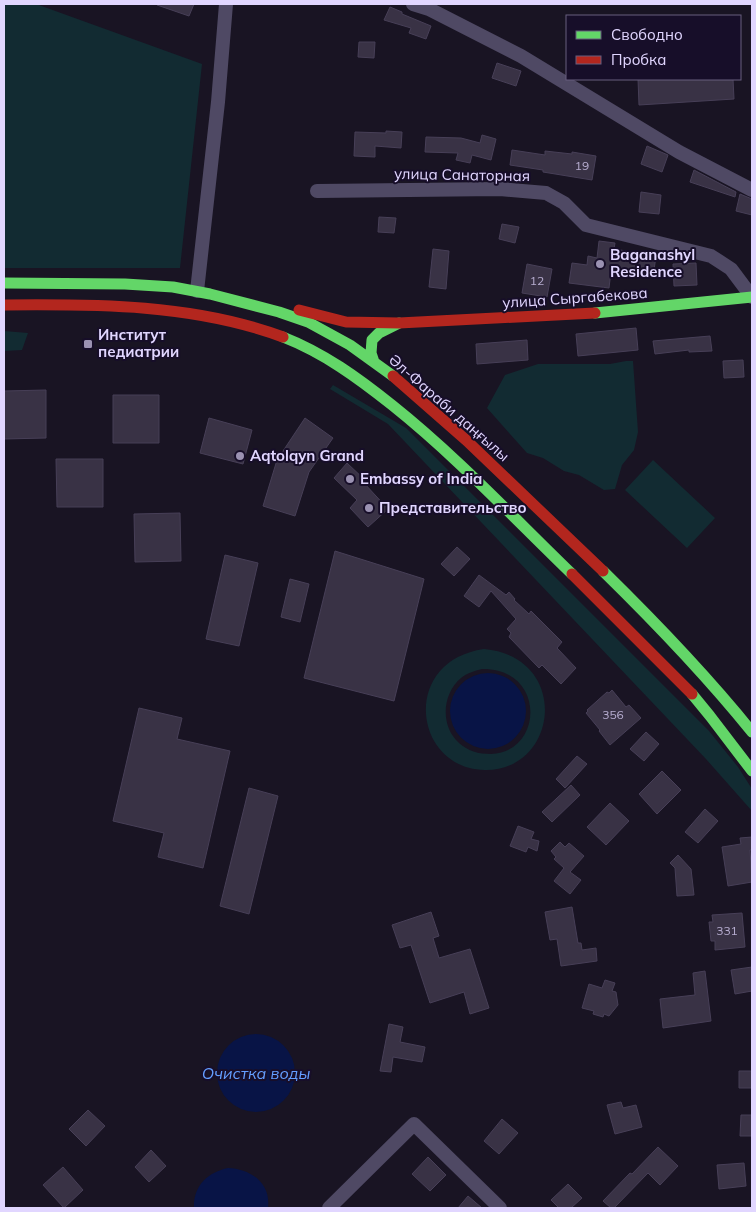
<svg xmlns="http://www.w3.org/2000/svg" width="756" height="1212" viewBox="0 0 756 1212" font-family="Mulish,sans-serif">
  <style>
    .green { fill: #122b32; fill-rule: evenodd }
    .water { fill: #081446 }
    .building { fill: #393245; stroke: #473f57 }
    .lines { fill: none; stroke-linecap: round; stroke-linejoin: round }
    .street { stroke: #4f4964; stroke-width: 14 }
    .fast { stroke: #63d668; stroke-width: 11 }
    .jam { stroke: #b3261e; stroke-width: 11 }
    .poi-dot { fill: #9b92b2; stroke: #170e29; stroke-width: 2 }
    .labels { text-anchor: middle; stroke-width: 4; stroke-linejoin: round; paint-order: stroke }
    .number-label { font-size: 12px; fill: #b7add0 }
    .street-label { font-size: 15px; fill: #e1d6ff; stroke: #170e29 }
    .poi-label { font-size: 15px; font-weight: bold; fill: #e1d6ff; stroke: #170e29; text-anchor: start }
    .water-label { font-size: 16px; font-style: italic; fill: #649eff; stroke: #170e29 }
  </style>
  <rect width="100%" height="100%" fill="#191423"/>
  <!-- green -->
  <path class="green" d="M4,4h32l166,60 -22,204h-176z
    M4,331l24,2 -6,17 -18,1z
    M626,361h7l5,71 -4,18 -12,15 -7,24 -11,1 -25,-15 -15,-4 -21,-13 -16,-5 -40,-45 18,-33 33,-11h72z
    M333,385l73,43 303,303 29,36 14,22v22l-46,-52 -318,-335 -58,-35z
    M653,460l62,58 -28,30 -62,-58z
    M484,649c87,8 75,122 1,121 -72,-1 -85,-109 -1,-121zM482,669c64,-1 62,83 9,85 -13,0 -23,-3 -32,-11 -19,-17 -17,-49 2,-65 6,-5 13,-7 21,-9z"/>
  <!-- water -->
  <path class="water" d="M450 711a38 38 0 1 1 76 0a38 38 0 1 1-76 0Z
    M217 1073a39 39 0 1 1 78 0a39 39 0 1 1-78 0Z
    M228,1168c23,1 43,15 40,40h-74c-1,-22 14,-36 34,-40z"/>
  <!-- building -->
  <path class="building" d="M157,4h37l-5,12 -32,-11z
    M390,7l12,5v2l29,12 -5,13 -17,-6 2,-5 -27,-8z
    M359,42h16l-1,16 -16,-1z
    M497,63l24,8 -5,15 -24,-8z
    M638,79h95l1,20 -95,6z
    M386,131l16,1 -1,16 -26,-2v11l-21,-1 1,-24 31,1z
    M482,135l14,4 -5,21 -19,-5 -2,8 -14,-3 2,-7 -33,-1 1,-15 35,1 19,5z
    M647,146l21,9 -6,17 -21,-8z
    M512,150l33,5v-4l27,3v-2l24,4 -4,24 -49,-8v-2l-33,-5z
    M694,170l42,22 -1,5 -45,-15z
    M641,192l20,3 -2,19 -20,-2z
    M740,194l12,5v16l-16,-4z
    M379,217l17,1 -2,15 -16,-1z
    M502,224l17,3 -4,16 -16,-4z
    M599,241l16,2 -1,6 42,7 -3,21 -42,-6 -2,17 -40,-5 3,-20 15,2 1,-9 9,2z
    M433,249l16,2 -3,38 -17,-2z
    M696,263l1,22 -23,1 -1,-22z
    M527,264l25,5 -5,28 -25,-4z
    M636,328l2,22 -60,6 -2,-22z
    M710,336l2,15 -23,1v-2l-34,4 -2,-13z
    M527,340l1,20 -51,4 -1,-20z
    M743,360l1,17 -20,1 -1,-17z
    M46,390v48l-42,1v-48z
    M113,395h46v48h-46z
    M209,418l43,12 -9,34 -43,-11z
    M305,418l28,20 -24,34 -14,44 -32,-10 14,-46z
    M56,459h47v48h-46z
    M347,463l19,18 -2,2 24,26 -20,18 -18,-19 7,-8 -23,-22z
    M180,513l1,48 -46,1 -1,-48z
    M457,547l13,12 -16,17 -13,-12z
    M335,551l89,28 -30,122 -90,-23z
    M225,555l33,8 -19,83 -33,-7z
    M479,575l27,20 3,-3 6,7 -1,1 15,14 2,-3 31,31 -5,6 19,20 -15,16 -19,-19 -3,3 -30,-31 2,-4 -4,-4 9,-10 -25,-28 -12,16 -15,-11z
    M290,579l19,5 -9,38 -19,-5z
    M612,690l14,17 3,-2 12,13 -31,27 -11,-14 1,-1 -14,-17 2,-2 -1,-1 20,-18 2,1z
    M139,708l43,10 -5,21 53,12 -27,117 -45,-11 6,-24 -51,-12z
    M646,732l13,12 -15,17 -14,-12z
    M577,756l10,8 -22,24 -9,-9z
    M662,771l19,19 -24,24 -18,-20z
    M571,785l9,10 -28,27 -10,-10z
    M249,788l29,8 -29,118 -29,-8z
    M610,803l19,18 -23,24 -19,-18z
    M705,809l13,12 -20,22 -13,-11z
    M518,826l16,6 -3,7 8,2 -2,10 -9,-4 -2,5 -16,-6z
    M752,837v13h-2l2,32 -24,4 -6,-39 19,-3 -1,-6z
    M560,842l5,5 4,-4 15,13 -14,16 11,8 -11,14 -16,-13 10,-13 -10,-9 2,-2 -5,-6z
    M678,855l13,14 3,26 -17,1 -2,-28 -5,-5z
    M572,907l6,36h3l1,7 14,-2 1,13 -36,5 -4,-27 -7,1 -5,-28z
    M431,912l8,24 -6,2 6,20 31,-9 19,59 -19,6 -6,-22 -34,11 -19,-58 -11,3 -8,-23z
    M742,913l3,34 -30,3v-9h-4l-2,-19h4l-1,-7z
    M752,967v24l-17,3 -4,-24z
    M705,971l6,50 -48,7 -3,-29 35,-4 -2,-22z
    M605,980l10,3 -3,8 4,1 2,13 -9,11 -5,-2 -1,3 -10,-3 1,-3 -12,-3 7,-24 13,4z
    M389,1024l14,3 -3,15 25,5 -3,15 -29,-5 -2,15 -11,-1z
    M739,1071h13v17h-13z
    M621,1102l2,6 13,-3 6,22 -27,7 -8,-29z
    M88,1110l17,16 -19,20 -17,-17z
    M741,1115h11v21h-12z
    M502,1119l16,14 -19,21 -15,-13z
    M658,1147l20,19 -18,19 -12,-12 -34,35h-3l-8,-7 27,-28 2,1z
    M151,1150l15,16 -17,16 -14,-15z
    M428,1157l18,18 -16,16 -18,-17z
    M744,1163l2,23 -27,3 -2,-24z
    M63,1167l20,23 -19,18 -21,-23z
    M568,1184l14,14 -11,10h-12l-8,-8z
    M468,1196l14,12h-24z"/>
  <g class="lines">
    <!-- street -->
    <path class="street" d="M413,4l16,5 92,47 158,96 73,38
      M317,191l183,-2 46,4 18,10 22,22 125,31 20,13 21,28
      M197,291l21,-189 8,-98
      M329,1208l85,-84 86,84"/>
    <!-- fast -->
    <path class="fast" d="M4,283l121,1 48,3 37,7 69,18 29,10 42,23 43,31
      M595,313l157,-16
      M283,337c41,16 75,41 109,68 64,51 121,112 180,169
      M374,362l-3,-9 1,-13 7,-7 20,-10
      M603,571c52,51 103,104 149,161
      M692,694l18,22 42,55"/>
    <!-- jam -->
    <path class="jam" d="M4,305c93,-1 190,-1 279,32
      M299,310l47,12 53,1 196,-10
      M393,376l73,64 137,131
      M572,574l120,120"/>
  </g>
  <!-- markers -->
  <g class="poi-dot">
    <circle cx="600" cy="264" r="5"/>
    <rect x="83" y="339" width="10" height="10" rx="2.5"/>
    <circle cx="240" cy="456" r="5"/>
    <circle cx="350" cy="479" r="5"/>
    <circle cx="369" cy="508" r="5"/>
  </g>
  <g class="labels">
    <!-- number labels -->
    <g class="number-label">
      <text x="582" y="170">19</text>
      <text x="537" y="285">12</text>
      <text x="613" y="719">356</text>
      <text x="727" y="935">331</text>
    </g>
    <!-- street labels -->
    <g class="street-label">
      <text transform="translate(462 175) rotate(1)" y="5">улица Санаторная</text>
      <text transform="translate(575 298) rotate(-4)" y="5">улица Сыргабекова</text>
      <text transform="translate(449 408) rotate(41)" y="5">Әл-Фараби даңғылы</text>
    </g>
    <!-- poi labels -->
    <g class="poi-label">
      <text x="610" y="260">Baganashyl<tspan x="610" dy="17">Residence</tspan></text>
      <text x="98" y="340">Институт<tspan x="98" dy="17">педиатрии</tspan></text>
      <text x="250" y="461">Aqtolqyn Grand</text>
      <text x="360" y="484">Embassy of India</text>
      <text x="379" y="513">Представительство</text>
    </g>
    <!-- water labels -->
    <g class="water-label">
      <text x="256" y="1079">Очистка воды</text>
    </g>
  </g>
  <!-- border -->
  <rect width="756" height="1212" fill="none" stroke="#e1d6ff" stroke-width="10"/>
  <!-- legend -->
  <rect x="566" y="15" width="175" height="65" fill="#170e29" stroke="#685e7f"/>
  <rect x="576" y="31" width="25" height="8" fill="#63d668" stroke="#685e7f"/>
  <text x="611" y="40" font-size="15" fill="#e1d6ff">Свободно</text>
  <rect x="576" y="56" width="25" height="8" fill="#b3261e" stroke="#685e7f"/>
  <text x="611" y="65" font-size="15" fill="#e1d6ff">Пробка</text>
</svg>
